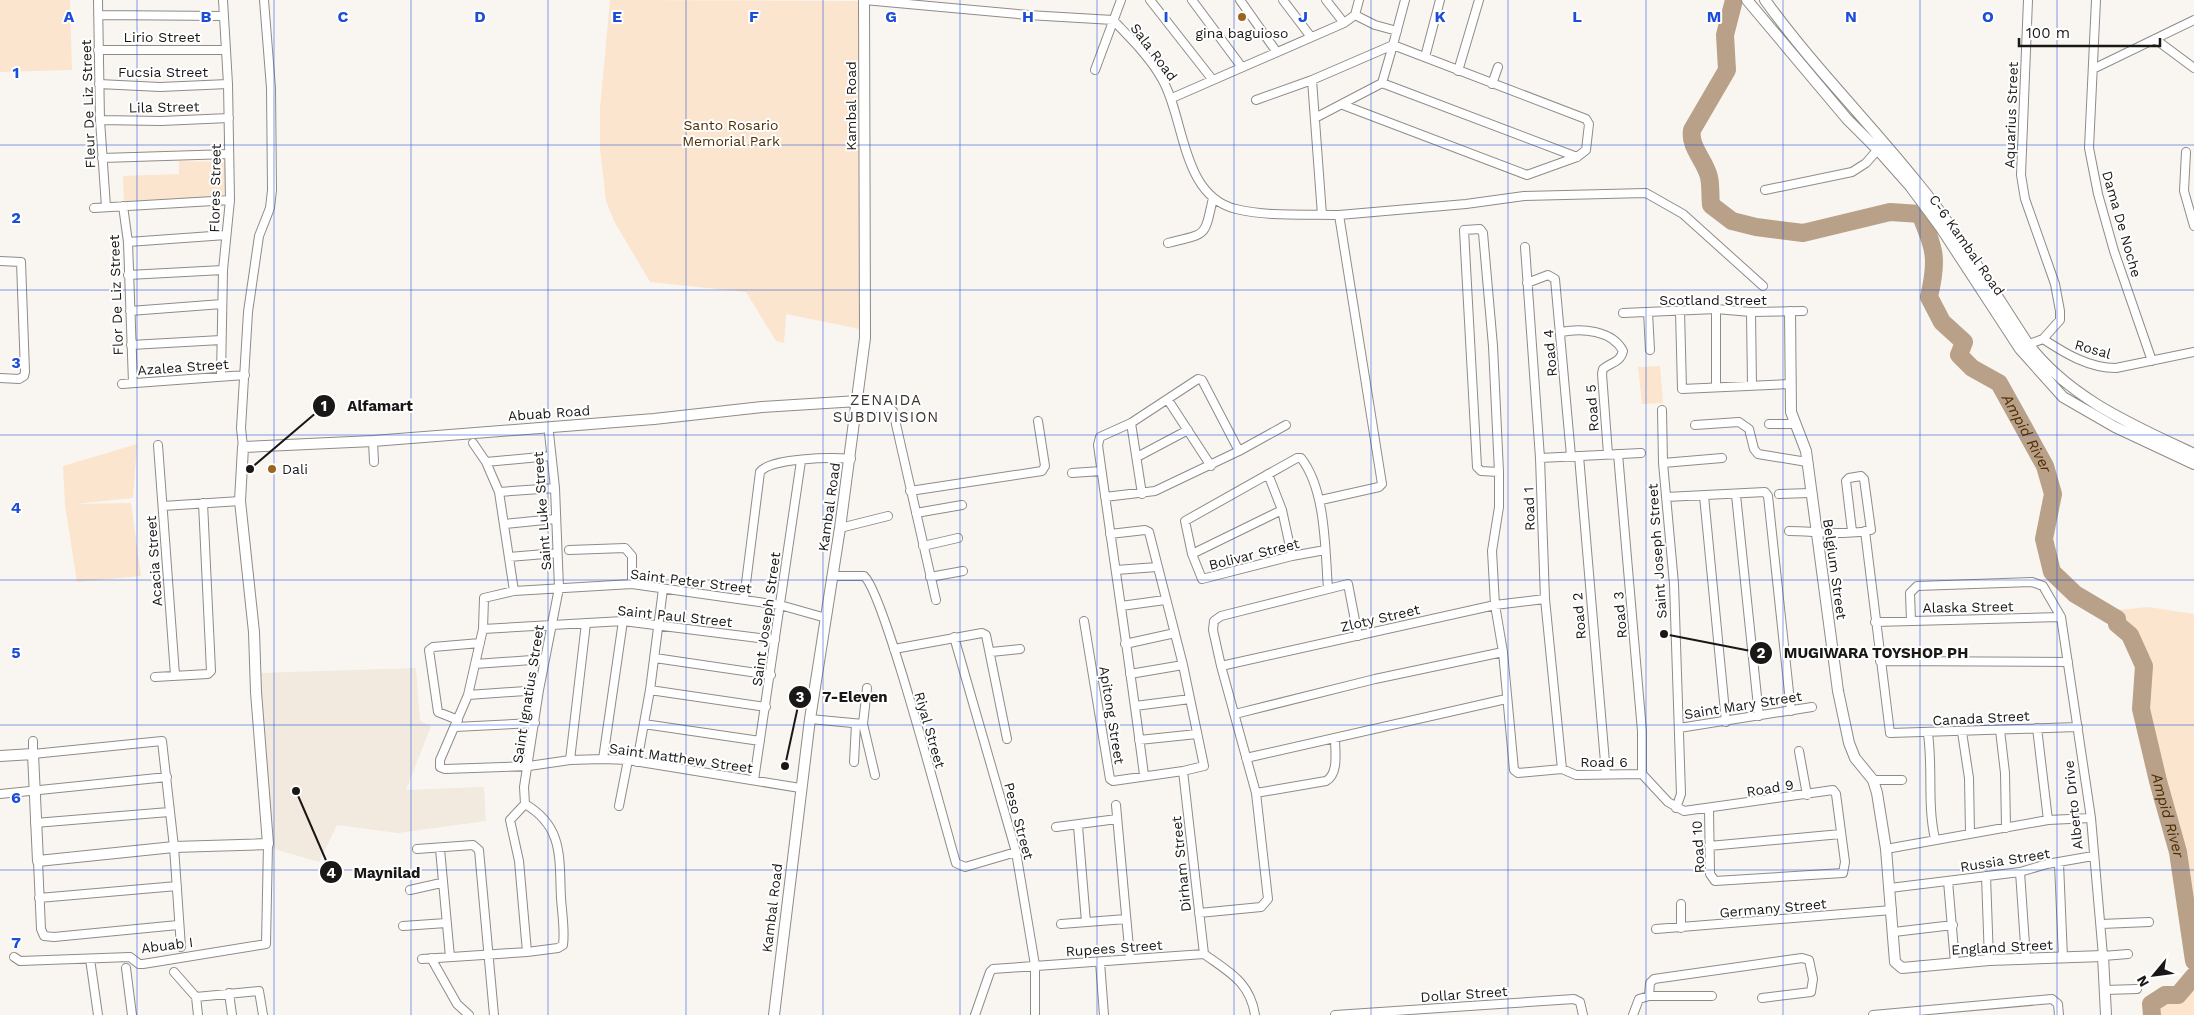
<svg xmlns="http://www.w3.org/2000/svg" width="2194" height="1015" viewBox="0 0 2194 1015" font-family="'Work Sans',sans-serif">
  <style>
    .built { fill: #f2e9df }
    .green { fill: #fbe5ce }
    .lines { fill: none; stroke-linecap: round; stroke-linejoin: round }
    .river { stroke: #b8a188; stroke-width: 18 }
    .street-casing { stroke: #8f8c88; stroke-width: 10 }
    .secondary-casing { stroke: #8f8c88; stroke-width: 12 }
    .street { stroke: #fff; stroke-width: 8 }
    .secondary { stroke: #fff; stroke-width: 10 }
    .grid { fill: none; stroke: #1d4ed8; stroke-width: 1; stroke-opacity: 0.55 }
    .poi-dot { fill: #9b651f; stroke: #fff; stroke-width: 2 }
    .labels { text-anchor: middle; stroke-width: 4; stroke-linejoin: round; paint-order: stroke }
    .poi-label { font-size: 14px; fill: #191817; stroke: #fff }
    .street-label { font-size: 14px; fill: #191817; stroke: #fff }
    .park-label { font-size: 14px; fill: #4e2d00; stroke: #fff }
    .neighbourhood-label { font-size: 15px; letter-spacing: 1px; fill: #393633; stroke: #fff }
    .water-label { font-size: 15px; font-style: italic; fill: #4e2d00; stroke: #fff }
    .grid-label { font-size: 16px; text-anchor: middle; font-weight: bold; fill: #1d4ed8; stroke: #fff; stroke-width: 4; stroke-linejoin: round; paint-order: stroke }
    .leader { fill: none; stroke: #191817; stroke-width: 2 }
    .callout-dot { fill: #191817; stroke: #fff; stroke-width: 2 }
    .mark-label { font-size: 15px; text-anchor: middle; font-weight: bold; fill: #fff }
    .callout-label { font-size: 15px; text-anchor: middle; font-weight: bold; fill: #191817; stroke: #fff; stroke-width: 4; stroke-linejoin: round; paint-order: stroke }
  </style>
  <rect width="100%" height="100%" fill="#f9f6f2"/>
  <!-- built -->
  <path class="built" d="M416,668l4,53 11,5 -25,64 78,-3 2,34 -88,12 -61,-8 -18,37 -48,-14 -12,-175z"/>
  <!-- green -->
  <path class="green" d="M0,0h70l2,70 -72,2z
    M610,0l253,1 2,329 -79,-16 -2,29 -8,-2 -30,-49 -96,-10 -36,-61 -8,-20 -6,-52v-41z
    M179,161l49,1 -2,35 -102,4 -1,-25 56,-2z
    M1660,366l3,37 -21,1 -4,-37z
    M137,444l-4,54 -58,6 56,-1 10,73 -64,6 -12,-77 -2,-39z
    M2149,607l45,7v347l-16,-109 -20,-71 -17,-72 3,-43 -14,-31 -13,-11v-14z
    M2194,976v39h-42l-1,-11 14,-9h13z"/>
  <g class="lines">
    <!-- river -->
    <g class="river">
      <path id="s1" d="M1734,0l-9,35 2,35 -35,60c-3,17 13,30 17,47 2,9 1,19 2,28l21,16 24,6 47,6 87,-21 30,2c15,35 18,45 9,83l13,25 22,20 -5,13 13,13 27,15 46,83 8,28 -9,45 8,33 23,22 42,25v5l13,11 14,31 -3,43 17,72 20,71 16,109"/>
      <path d="M2152,1015l-1,-11 14,-9h13l16,-19"/>
    </g>
    <!-- street casing -->
    <g class="street-casing">
      <path id="street" d="M98,0l2,120 6,87
        M864,0l164,15 85,5c17,18 37,37 49,59 23,39 19,117 74,130 33,8 70,5 103,6l43,269 -3,3 -58,13
        M1150,0l62,79
        M1192,0l49,66
        M1240,0l36,51
        M1283,0l28,37
        M1326,0l18,23
        M2028,0l-7,175 4,24 30,85 5,27v9l-17,19
        M2096,0l-7,148 9,46 16,57 38,110
        M98,15l126,1
        M1355,15l20,10 22,6
        M2155,39l39,29
        M98,50h128
        M1425,57l15,-57
        M2093,69l101,-49
        M1095,70l26,-70
        M1458,71l21,-71
        M1312,80l10,135
        M1382,83l195,74
        M99,84l61,3 68,-3
        M1492,84l6,-17
        M1172,98l172,-75 11,-8 4,-15
        M1256,100l56,-20 81,-35 12,-45
        M1315,118l67,-35 11,-38 193,74 3,5 -3,26 -9,7 -50,18 -184,-70
        M100,120l61,1 68,-3
        M2186,152l-2,39 10,35
        M102,158l127,-4
        M1765,190l87,-18 14,-9 14,-16
        M123,206l5,36 5,141
        M94,208l136,-8
        M1339,215l127,-11 58,-8 122,-3 37,21 80,72
        M128,242l98,-7
        M1168,243c40,-10 36,-5 45,-45
        M1525,247l15,211 5,141 17,170
        M0,261l21,1 4,110 -1,4 -5,3 -19,-1
        M128,275l95,-5
        M1527,283l21,-8 7,4 16,177
        M130,311l92,-7
        M1680,311l2,78 108,-5
        M1648,312l2,38
        M1751,312l1,73
        M1623,313l93,-4 35,3 52,-1
        M1561,332c21,-4 51,-2 62,19 -3,12 -12,11 -20,18l-1,5 6,80
        M131,345l90,-5
        M2024,346l19,-7c23,15 46,29 73,29l78,-16
        M221,376l2,-106 7,-70 -2,-116 -5,-84
        M122,384l123,-9
        M1716,387v-78
        M1168,400l43,66
        M857,408h33l3,3 43,189
        M1662,410l1,53 11,121 7,210 -5,14
        M1131,423l11,71
        M1769,424h26
        M1695,425l44,-3 10,7 5,20 4,5 49,8
        M373,441l1,21
        M473,443l13,19 13,30 15,99
        M158,445l17,230
        M243,447l-2,-19 7,-116 11,-76 11,-28 2,-18 -1,-102 -7,-88
        M1239,451l47,-26
        M1618,454l24,277v43
        M1579,456l27,318
        M1137,457l51,-27
        M1540,458l101,-5
        M486,462l65,-6
        M1663,463l59,-5
        M1499,472l-18,-1 -4,-4 -13,-237 16,-1 3,4 10,113 6,126v35l-7,44 3,54 8,47 11,118 4,3 44,-4 14,6 66,-1 26,28 16,9 149,-21 3,4 9,68 -2,11 -128,8 -5,-7 -1,-65
        M1072,473l29,-2
        M1268,474l14,36 10,46
        M910,491l132,-20 3,-5 -7,-45
        M499,492l56,-4
        M1779,494l31,-1
        M1736,495l23,221
        M1704,496l22,226
        M1105,497l50,-6 84,-40 -37,-71 -4,-1 -67,44 -31,14 -2,8c15,110 32,220 46,330
        M1666,497l99,-5 3,4 23,215
        M163,506l77,-5
        M916,513l46,-8
        M504,524l51,-5
        M840,528l48,-12
        M1789,531c24,0 59,5 82,-1l-7,-51 -3,-3 -12,2 -3,3 6,50
        M1865,531l25,202 188,-6
        M923,546l35,-8
        M569,550l56,-2 7,8v28
        M1325,550l-33,6 -90,23 -10,-25 -7,-33 112,-63h4c25,32 24,91 27,131
        M1192,554l90,-44
        M509,557l48,-4
        M1116,570l41,-3
        M833,576h31c20,16 80,247 92,287l9,4 51,-15
        M930,577l33,-6
        M744,599l16,-127c10,-14 72,-15 91,-13
        M1121,606l44,-6
        M1084,621l26,158 3,2 70,-10 21,-5 -21,-101 -34,-133 -4,-2 -35,4
        M1911,621l-1,-28 7,-7 115,-4 11,4 18,31 30,201 12,138 25,-2
        M1875,622l186,-5
        M483,629l140,-8 152,19
        M954,637l62,215 19,113v50
        M1125,644l50,-11
        M894,649l88,-16 4,2 21,104
        M991,652l29,-3
        M655,658l116,17
        M1880,661l188,1
        M475,664l70,-5
        M1221,666l274,-61 50,-6
        M1130,674l53,-9
        M155,677l53,-3 3,-3 -8,-168
        M650,690l116,17
        M468,695l71,-5
        M1135,706l55,-7
        M1235,714l140,-35 128,-27
        M810,719l53,5 4,-36
        M458,720l-20,-8 -9,-62 4,-3 47,-4
        M644,724l116,17
        M863,724l12,51
        M455,727l80,-4
        M1679,728l133,-21
        M2037,728l11,92
        M2000,730l5,43 1,55
        M1962,732l7,46 1,55
        M1928,734c5,35 -1,70 7,105
        M1139,740l58,-6
        M33,741v13l129,-13 12,106 7,100
        M1799,751l8,44
        M1246,758l260,-59
        M603,759l20,-138
        M570,760l16,-137
        M637,762l13,-72 13,-101
        M854,762l2,-38
        M1183,771l21,183
        M754,780l47,-319
        M1873,780h29
        M800,788l-172,-28 -25,-1 -33,1 -41,6 -84,3 -5,-2v-7l28,-65 15,-66 1,-31 30,-7 118,-7 148,21 46,13
        M1256,793l70,-12c13,-7 9,-29 9,-43
        M0,794l167,-17
        M525,804l-1,-17 15,-97 20,-102 -4,-100 -6,-55
        M525,804l-15,16 9,41 8,91
        M1116,805l14,154
        M619,806l9,-46
        M35,823l134,-11
        M1078,826l8,96
        M1056,827l61,-8
        M1709,846l132,-12
        M417,849l56,-4 6,5 15,165
        M440,849l10,108
        M1886,849l162,-29 43,-2
        M38,861l3,68 3,7 10,1 124,-12
        M2059,863l4,95
        M2020,872l6,87
        M1986,876l3,84
        M1948,881l7,82
        M1890,888l130,-16 27,-8 46,-8
        M410,890l31,-7
        M39,898l138,-12
        M1681,904v24
        M1199,913l62,-6 7,-8 -12,-106 -35,-127 -8,-36 1,-9 7,-5 127,-32 10,52
        M1061,924l65,-5
        M2101,924l48,-2
        M403,926l43,-3
        M1656,929l236,-19
        M1894,932l59,-7
        M14,957l6,4 110,-4 9,7h4l123,-20 2,-100
        M431,958l26,46 12,11
        M90,959l8,56
        M422,959l105,-7 31,-4 5,-3c2,-15 -1,-32 -2,-47 -2,-40 3,-71 -36,-94
        M1100,962l4,53
        M126,968l6,47
        M174,972l22,25 63,-6 4,24
        M2105,990l32,-1
        M229,993l3,22
        M1649,996h63
        M196,997l2,18
        M975,1015l15,-43 3,-3 211,-15c25,18 46,28 51,61
        M1335,1015l239,-16 6,3 3,13
        M1633,1015l6,-16 10,-3 1,-13 4,-4 148,-21 7,2 4,19 -2,13 -49,6
        M1873,1015l179,-16 6,5 1,11"/>
    </g>
    <!-- secondary casing -->
    <g class="secondary-casing">
      <path id="secondary" d="M1747,0l100,119 31,31 32,36 31,42 79,121 43,48 52,30 79,37
        M1765,0c46,64 102,120 151,181 42,51 76,108 112,163 42,55 105,81 166,110
        M1790,312l1,100 15,39 32,240 11,52 6,15 18,22 4,13 9,56 9,113 7,6 87,-8 114,-4 3,59
        M0,756l33,-2 5,107 136,-14 94,-3 -12,-152 -2,-60 -14,-131 3,-54 130,-6 281,-22 108,-12 96,-6
        M774,1015l36,-296 30,-191 25,-190 -1,-338"/>
    </g>
    <!-- street -->
    <use href="#street" class="street"/>
    <!-- secondary -->
    <use href="#secondary" class="secondary"/>
  </g>
  <!-- grid -->
  <path class="grid" d="M137,0v1015M274,0v1015M411,0v1015M548,0v1015M686,0v1015M823,0v1015M960,0v1015M1097,0v1015M1234,0v1015M1371,0v1015M1508,0v1015M1646,0v1015M1783,0v1015M1920,0v1015M2057,0v1015M0,145h2194M0,290h2194M0,435h2194M0,580h2194M0,725h2194M0,870h2194"/>
  <!-- markers -->
  <g class="poi-dot">
    <circle cx="1242" cy="17" r="5"/>
    <circle cx="272" cy="469" r="5"/>
  </g>
  <g class="labels">
    <!-- poi labels -->
    <g class="poi-label">
      <text x="1242" y="38">gina baguioso</text>
      <text x="282" y="474" text-anchor="start">Dali</text>
    </g>
    <!-- street labels -->
    <g class="street-label">
      <text x="162" y="42">Lirio Street</text>
      <text transform="translate(1154 52) rotate(53)" y="5">Sala Road</text>
      <text x="163" y="77">Fucsia Street</text>
      <text transform="translate(88 104) rotate(-92)" y="5">Fleur De Liz Street</text>
      <text transform="translate(851 106) rotate(-90)" y="5">Kambal Road</text>
      <text transform="translate(164 107) rotate(-1)" y="5">Lila Street</text>
      <text transform="translate(2011 115) rotate(-88)" y="5">Aquarius Street</text>
      <text transform="translate(215 188) rotate(-89)" y="5">Flores Street</text>
      <text transform="translate(2122 224) rotate(74)" y="5">Dama De Noche</text>
      <text transform="translate(1967 245) rotate(55)" y="5">C-6 Kambal Road</text>
      <text transform="translate(116 295) rotate(-92)" y="5">Flor De Liz Street</text>
      <text x="1713" y="305">Scotland Street</text>
      <text transform="translate(2093 349) rotate(16)" y="5">Rosal</text>
      <text transform="translate(1550 353) rotate(-95)" y="5">Road 4</text>
      <text transform="translate(183 367) rotate(-4)" y="5">Azalea Street</text>
      <text transform="translate(1592 408) rotate(-94)" y="5">Road 5</text>
      <text transform="translate(549 413) rotate(-4)" y="5">Abuab Road</text>
      <text transform="translate(829 507) rotate(-82)" y="5">Kambal Road</text>
      <text transform="translate(1529 509) rotate(-92)" y="5">Road 1</text>
      <text transform="translate(542 511) rotate(-94)" y="5">Saint Luke Street</text>
      <text transform="translate(1657 551) rotate(-94)" y="5">Saint Joseph Street</text>
      <text transform="translate(1254 554) rotate(-14)" y="5">Bolivar Street</text>
      <text transform="translate(154 561) rotate(-94)" y="5">Acacia Street</text>
      <text transform="translate(1835 569) rotate(82)" y="5">Belgium Street</text>
      <text transform="translate(691 581) rotate(7)" y="5">Saint Peter Street</text>
      <text transform="translate(1968 607) rotate(-1)" y="5">Alaska Street</text>
      <text transform="translate(1620 615) rotate(-95)" y="5">Road 3</text>
      <text transform="translate(675 616) rotate(6)" y="5">Saint Paul Street</text>
      <text transform="translate(1579 616) rotate(-95)" y="5">Road 2</text>
      <text transform="translate(1380 618) rotate(-13)" y="5">Zloty Street</text>
      <text transform="translate(766 619) rotate(-82)" y="5">Saint Joseph Street</text>
      <text transform="translate(528 694) rotate(-81)" y="5">Saint Ignatius Street</text>
      <text transform="translate(1743 705) rotate(-9)" y="5">Saint Mary Street</text>
      <text transform="translate(1112 715) rotate(81)" y="5">Apitong Street</text>
      <text transform="translate(1981 718) rotate(-3)" y="5">Canada Street</text>
      <text transform="translate(930 730) rotate(74)" y="5">Riyal Street</text>
      <text transform="translate(681 758) rotate(8)" y="5">Saint Matthew Street</text>
      <text x="1604" y="767">Road 6</text>
      <text transform="translate(1770 788) rotate(-9)" y="5">Road 9</text>
      <text transform="translate(2073 805) rotate(-96)" y="5">Alberto Drive</text>
      <text transform="translate(1019 821) rotate(75)" y="5">Peso Street</text>
      <text transform="translate(1698 847) rotate(-93)" y="5">Road 10</text>
      <text transform="translate(2005 860) rotate(-9)" y="5">Russia Street</text>
      <text transform="translate(1181 864) rotate(-96)" y="5">Dirham Street</text>
      <text transform="translate(772 908) rotate(-83)" y="5">Kambal Road</text>
      <text transform="translate(1773 908) rotate(-5)" y="5">Germany Street</text>
      <text transform="translate(167 945) rotate(-7)" y="5">Abuab I</text>
      <text transform="translate(2002 947) rotate(-3)" y="5">England Street</text>
      <text transform="translate(1114 948) rotate(-4)" y="5">Rupees Street</text>
      <text transform="translate(1464 994) rotate(-4)" y="5">Dollar Street</text>
    </g>
    <!-- park labels -->
    <g class="park-label">
      <text x="731" y="130">Santo Rosario<tspan x="731" dy="16">Memorial Park</tspan></text>
    </g>
    <!-- neighbourhood labels -->
    <g class="neighbourhood-label">
      <text x="886" y="405">ZENAIDA<tspan x="886" dy="17">SUBDIVISION</tspan></text>
    </g>
    <!-- water labels -->
    <g class="water-label">
      <text dy="5" stroke="none"><textPath href="#s1" startOffset="702">Ampid River</textPath></text>
      <text dy="5" stroke="none"><textPath href="#s1" startOffset="1138">Ampid River</textPath></text>
    </g>
  </g>
  <g class="grid-label">
    <text x="69" y="22">A</text>
    <text x="206" y="22">B</text>
    <text x="343" y="22">C</text>
    <text x="480" y="22">D</text>
    <text x="617" y="22">E</text>
    <text x="754" y="22">F</text>
    <text x="891" y="22">G</text>
    <text x="1028" y="22">H</text>
    <text x="1166" y="22">I</text>
    <text x="1303" y="22">J</text>
    <text x="1440" y="22">K</text>
    <text x="1577" y="22">L</text>
    <text x="1714" y="22">M</text>
    <text x="1851" y="22">N</text>
    <text x="1988" y="22">O</text>
    <text x="16" y="78">1</text>
    <text x="16" y="223">2</text>
    <text x="16" y="368">3</text>
    <text x="16" y="513">4</text>
    <text x="16" y="658">5</text>
    <text x="16" y="803">6</text>
    <text x="16" y="948">7</text>
  </g>
  <!-- callouts -->
  <path class="leader" d="M250 469L324 406M1664 634L1761 653M785 766L800 697M296 791L331 872"/>
  <g class="callout-dot">
    <circle cx="250" cy="469" r="5"/>
    <circle cx="1664" cy="634" r="5"/>
    <circle cx="785" cy="766" r="5"/>
    <circle cx="296" cy="791" r="5"/>
    <circle cx="324" cy="406" r="12"/>
    <circle cx="1761" cy="653" r="12"/>
    <circle cx="800" cy="697" r="12"/>
    <circle cx="331" cy="872" r="12"/>
  </g>
  <g class="mark-label">
    <text x="324" y="411">1</text>
    <text x="1761" y="658">2</text>
    <text x="800" y="702">3</text>
    <text x="331" y="878">4</text>
  </g>
  <g class="callout-label">
    <text x="380" y="411">Alfamart</text>
    <text x="1876" y="658">MUGIWARA TOYSHOP PH</text>
    <text x="855" y="702">7-Eleven</text>
    <text x="387" y="878">Maynilad</text>
  </g>
  <!-- north arrow -->
  <g transform="translate(2154 975) rotate(241)" stroke="#ffffff" stroke-width="4" paint-order="stroke">
  <path d="M0-4L9 19L0 12L-9 19Z" fill="#191817"/>
  <text y="-8" font-size="14" font-weight="bold" text-anchor="middle" fill="#191817">N</text>
  </g>
  <!-- scale -->
  <path d="M2019 38v8h141v-8" fill="none" stroke="#191817" stroke-width="2.5"/>
  <text x="2026" y="38" font-size="15" fill="#191817" stroke="#ffffff" stroke-width="4" paint-order="stroke">100 m</text>
</svg>
